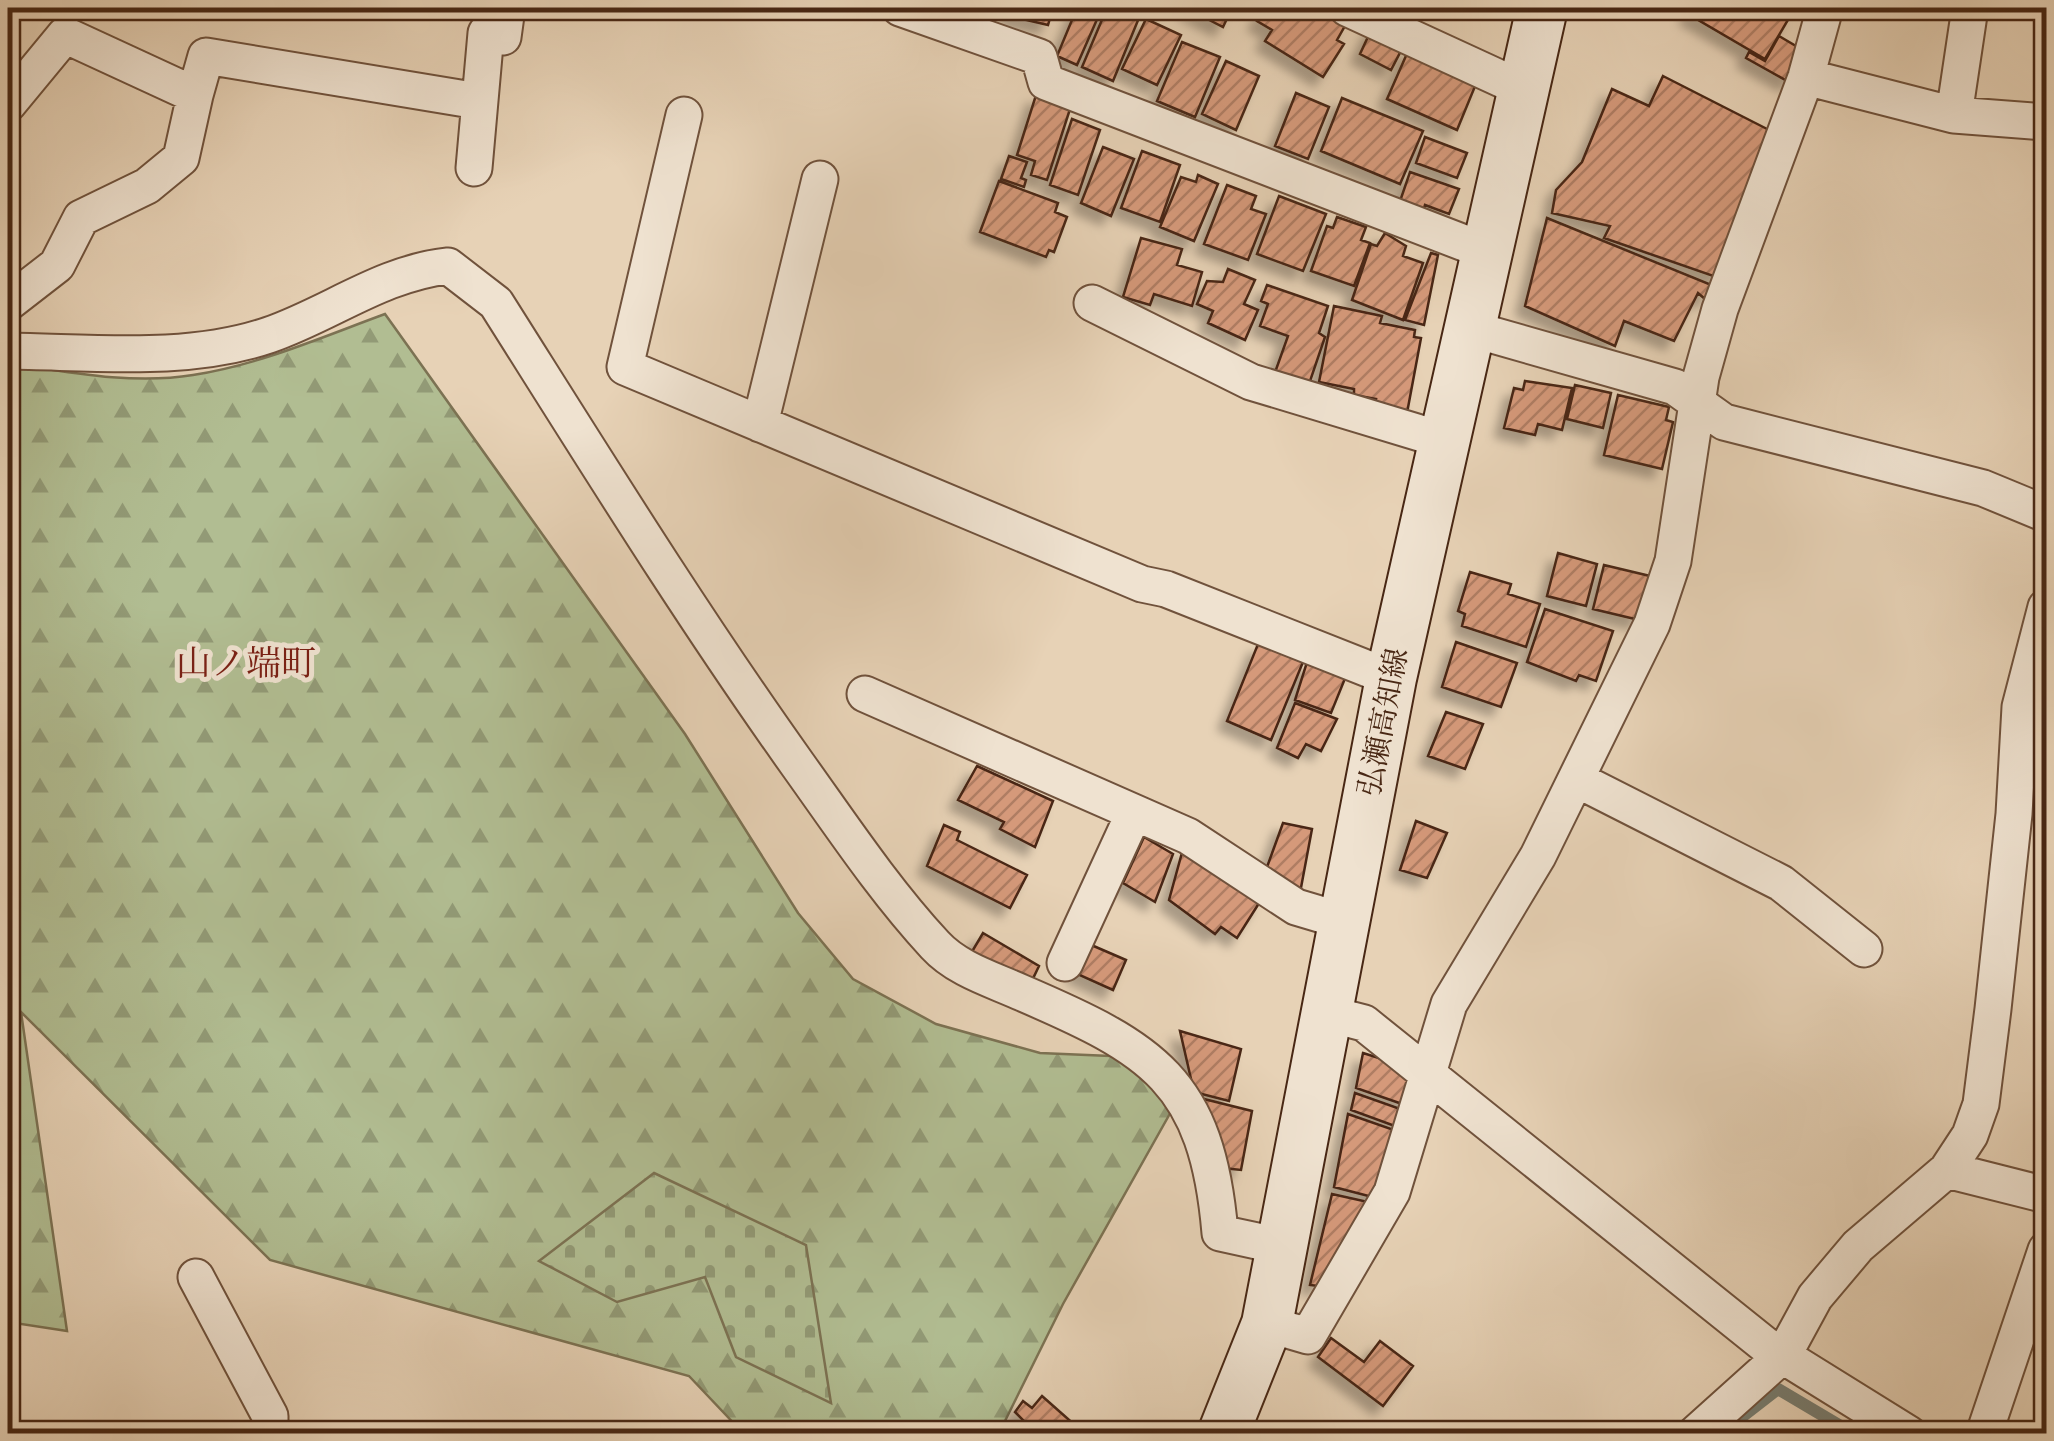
<svg xmlns="http://www.w3.org/2000/svg" width="2054" height="1441" viewBox="0 0 2054 1441" font-family="'IM FELL French Canon','Noto Serif JP',serif">
  <style>
    .forest { fill: url(#forest-firs); stroke: #7c7253; stroke-width: 2.5 }
    .cemetery { fill: url(#cemetery-stones); stroke: #7c7253; stroke-width: 2.5 }
    .lines { fill: none; stroke-linecap: round; stroke-linejoin: round }
    .stream { stroke: #777d71; stroke-width: 12 }
    .building { fill: url(#building-hatch); stroke: #482714; stroke-width: 2.5; filter: url(#shadow) }
    .minor-casing { stroke: #70523c; stroke-width: 39 }
    .secondary-casing { stroke: #482714; stroke-width: 54 }
    .minor { stroke: #efe2d0; stroke-width: 35 }
    .secondary { stroke: #efe2d0; stroke-width: 50 }
    .labels { text-anchor: middle; stroke-width: 10; stroke-linejoin: round; paint-order: stroke }
    .street-label { font-size: 30px; fill: #482714; stroke: #efe2d0 }
    .quarter-label { font-size: 35px; fill: #7a1f14; stroke: #efe2d0 }
  </style>
  <defs>
    <pattern id="forest-firs" width="22" height="20" patternUnits="userSpaceOnUse" patternTransform="scale(2.5)"><rect width="22" height="20" fill="#b1bd92"/><path d="M5 1l3.5 6h-7zM16 11l3.5 6h-7z" fill="#929a76"/></pattern>
    <pattern id="cemetery-stones" width="16" height="16" patternUnits="userSpaceOnUse" patternTransform="scale(2.5)"><rect width="16" height="16" fill="#b1bd92"/><path d="M2 7V4a2 2 0 0 1 4 0v3zM10 15v-3a2 2 0 0 1 4 0v3z" fill="#929a76"/></pattern>
    <pattern id="building-hatch" width="6" height="6" patternUnits="userSpaceOnUse" patternTransform="scale(2.5)"><rect width="6" height="6" fill="#d5997a"/><path d="M-1 1l2-2M0 6l6-6M5 7l2-2" fill="none" stroke="#af7d63"/></pattern>
    <filter id="shadow"><feDropShadow dx="-9" dy="9" stdDeviation="5" flood-color="#0004"/></filter>
  </defs>
  <rect width="100%" height="100%" fill="#e7d2b6"/>
  <filter id="stains"><feTurbulence type="fractalNoise" baseFrequency=".002" numOctaves="4"/><feColorMatrix values="0 0 0 0 .2 0 0 0 0 .09 0 0 0 0 .02 0 0 0 .5 -.17"/></filter>
  <radialGradient id="worn" r=".72"><stop offset=".6" stop-color="#630" stop-opacity="0"/><stop offset="1" stop-color="#630" stop-opacity=".3"/></radialGradient>
  <!-- forest -->
  <path class="forest" d="M385,314l300,420 113,179 55,66 83,45 104,29 94,4 43,44 -114,203 -64,129h-256l-54,-57 -419,-116 -249,-248 46,319 -59,-9v-959c60,9 124,22 185,12 66,-10 129,-38 192,-61z"/>
  <!-- cemetery -->
  <path class="cemetery" d="M654,1173l152,72 25,158 -95,-46 -31,-80 -88,25 -78,-41z"/>
  <g class="lines">
    <!-- stream -->
    <path class="stream" d="M1720,1434l58,-45 76,45"/>
  </g>
  <!-- building -->
  <path class="building" d="M1011,8h42l-5,17 -39,-9z
    M1077,8h25l-25,57 -20,-9z
    M1107,8l34,5 -28,68 -31,-14z
    M1186,8h46l-9,19z
    M1265,8h46l35,16 -9,16 7,4 -21,33 -58,-36 7,-11 -15,-9z
    M1692,8h91l9,5 -27,46 -77,-45z
    M1146,19l35,16 -24,50 -35,-16z
    M1373,26l32,17 -14,27 -31,-16z
    M1779,36l27,16 -17,30 -43,-24 3,-6 16,9z
    M1182,42l38,15 -25,60 -38,-16z
    M1409,49l69,30 -21,51 -70,-31z
    M1226,61l33,15 -23,54 -34,-16z
    M1663,76l110,56 -54,146 -115,-40 6,-12 -58,-13 4,-23 26,-28 30,-73 37,17z
    M1296,93l33,14 -21,52 -33,-13z
    M1036,95l35,11 -24,74 -16,-5 4,-14 -18,-6z
    M1342,98l81,33 -23,53 -79,-33z
    M1072,119l28,11 -22,65 -28,-10z
    M1425,137l42,16 -10,25 -41,-15z
    M1103,147l31,12 -23,57 -30,-13z
    M1142,151l38,14 -20,57 -39,-14z
    M1009,156l18,6 -6,16 5,2 -2,7 -23,-8z
    M1410,172l49,17 -10,25 -24,-9 -3,10 -24,-8z
    M1198,175l20,9 -24,57 -34,-14 21,-50 15,5z
    M999,181l59,22 -3,9 12,5 -13,35 -5,-2 -3,7 -66,-25z
    M1227,185l29,11 -5,13 15,5 -18,46 -44,-16z
    M1279,196l47,18 -23,57 -46,-17z
    M1337,217l29,10 -5,13 9,3 -16,43 -43,-15 16,-45 6,2z
    M1547,218l162,66 3,4 -7,11 -7,-6 -24,48 -50,-20 -9,25 -90,-40z
    M1385,233l21,13 -3,10 20,7 -20,57 -51,-20 19,-56 6,2z
    M1141,238l41,11 -5,16 25,7 -10,34 -38,-12 -4,11 -27,-8z
    M1431,253l7,2 -14,70 -19,-5z
    M1228,269l27,11 -11,24 14,6 -13,30 -37,-17 5,-12 -16,-7 10,-23 16,1z
    M1267,285l61,21 -9,27 6,4 -18,53 -34,-12 15,-42 -28,-10 8,-22 -7,-3z
    M1334,306l48,10 -2,7 35,7 -1,7 7,1 -14,75 -33,-6 2,-8 -22,-4v-6l-35,-7z
    M1525,381l47,7 -10,42 -24,-6 -3,11 -31,-7 10,-40 9,2z
    M1575,385l36,8 -8,35 -36,-9z
    M1618,395l51,12 -3,13 7,2 -11,47 -58,-14z
    M1558,553l39,11 -11,42 -39,-10z
    M1604,565l46,11 -11,44 -46,-11z
    M1470,572l41,12 -3,10 32,10 -14,43 -64,-21 3,-12 -7,-3z
    M1545,609l68,22 -17,50 -17,-6 -3,6 -49,-19z
    M1456,642l61,21 -16,44 -59,-20z
    M1258,644l45,18 -32,78 -44,-19z
    M1307,662l39,14 -15,37 -36,-13z
    M1295,703l42,16 -16,32 -15,-7 -8,14 -21,-10z
    M1446,712l37,12 -18,45 -37,-13z
    M977,766l76,35 -18,46 -35,-18 4,-7 -46,-22z
    M1416,821l31,12 -20,45 -27,-8z
    M1283,823l29,6 -12,64 -37,-15z
    M944,825l16,7 -3,8 70,35 -17,33 -83,-42z
    M1144,837l29,17 -18,48 -32,-19z
    M1183,849l78,51 -24,38 -16,-11 -6,7 -46,-34z
    M983,933l56,33 -12,25 -60,-31z
    M1089,944l37,16 -13,30 -38,-17z
    M1180,1031l61,18 -12,52 -35,-9z
    M1363,1053l54,17 -9,36 -52,-18z
    M1355,1093l51,18 -3,18 -52,-19z
    M1204,1099l48,12 -11,59 -18,-2z
    M1348,1114l46,16 -14,69 -46,-12z
    M1332,1194l45,10 -59,82 -8,-1z
    M1331,1338l33,24 16,-21 33,25 -30,40 -65,-49z
    M1042,1396l43,38h-71l10,-13 -9,-9 8,-11 9,7z"/>
  <g class="lines">
    <!-- minor casing -->
    <g class="minor-casing">
      <path id="minor" d="M900,8l139,49 7,25 439,169
        M1347,8l176,81
        M1806,77l148,38 92,7
        M8,104l57,-69 130,60 11,-39 272,45
        M684,115l-59,252 517,217 24,5 225,89
        M1954,115l16,-107
        M474,168l12,-135 17,4 4,-29
        M8,303l49,-38 24,-47 66,-32 34,-28 14,-63
        M1092,303l159,79 192,58
        M1468,328l207,59 49,35 259,66 63,26
        M8,351c85,1 179,12 261,-16 61,-21 113,-62 179,-69l48,37c98,155 195,312 302,462 43,60 86,125 137,180 22,24 56,34 85,47 133,57 187,88 200,241l60,13
        M760,424l60,-245
        M865,694l323,142 108,71 47,14
        M1576,779l205,104 83,66
        M1065,963l69,-150
        M1325,1013l39,10 400,321 145,90
        M1947,1170l99,25
        M196,1277l74,139v18
        M1267,1324l41,12 84,-144 57,-188 89,-148 114,-232 21,-63 28,-184 19,-68 86,-232 19,-69
        M1695,1434l89,-80 31,-57 43,-51 89,-76 23,-35 11,-31 12,-95 21,-195 6,-107 26,-100
        M1984,1434l62,-184"/>
    </g>
    <!-- secondary casing -->
    <g class="secondary-casing">
      <path id="secondary" d="M1223,1434l44,-110 124,-646 151,-670"/>
    </g>
    <!-- minor -->
    <use href="#minor" class="minor"/>
    <!-- secondary -->
    <use href="#secondary" class="secondary"/>
  </g>
  <g class="labels">
    <!-- street labels -->
    <g class="street-label">
      <text transform="translate(1383 722) rotate(-79)" y="10">弘瀬高知線</text>
    </g>
    <!-- quarter labels -->
    <g class="quarter-label">
      <text x="246" y="675">山ノ端町</text>
    </g>
  </g>
  <!-- margin -->
  <rect width="2054" height="1441" fill="none" stroke="#e7d2b6" stroke-width="40"/>
  <rect x="10" y="10" width="2034" height="1421" fill="none" stroke="#482714" stroke-width="5"/>
  <rect x="20" y="20" width="2014" height="1401" fill="none" stroke="#482714" stroke-width="2.5"/>
  <rect width="100%" height="100%" filter="url(#stains)"/>
  <rect width="100%" height="100%" fill="url(#worn)"/>
</svg>
